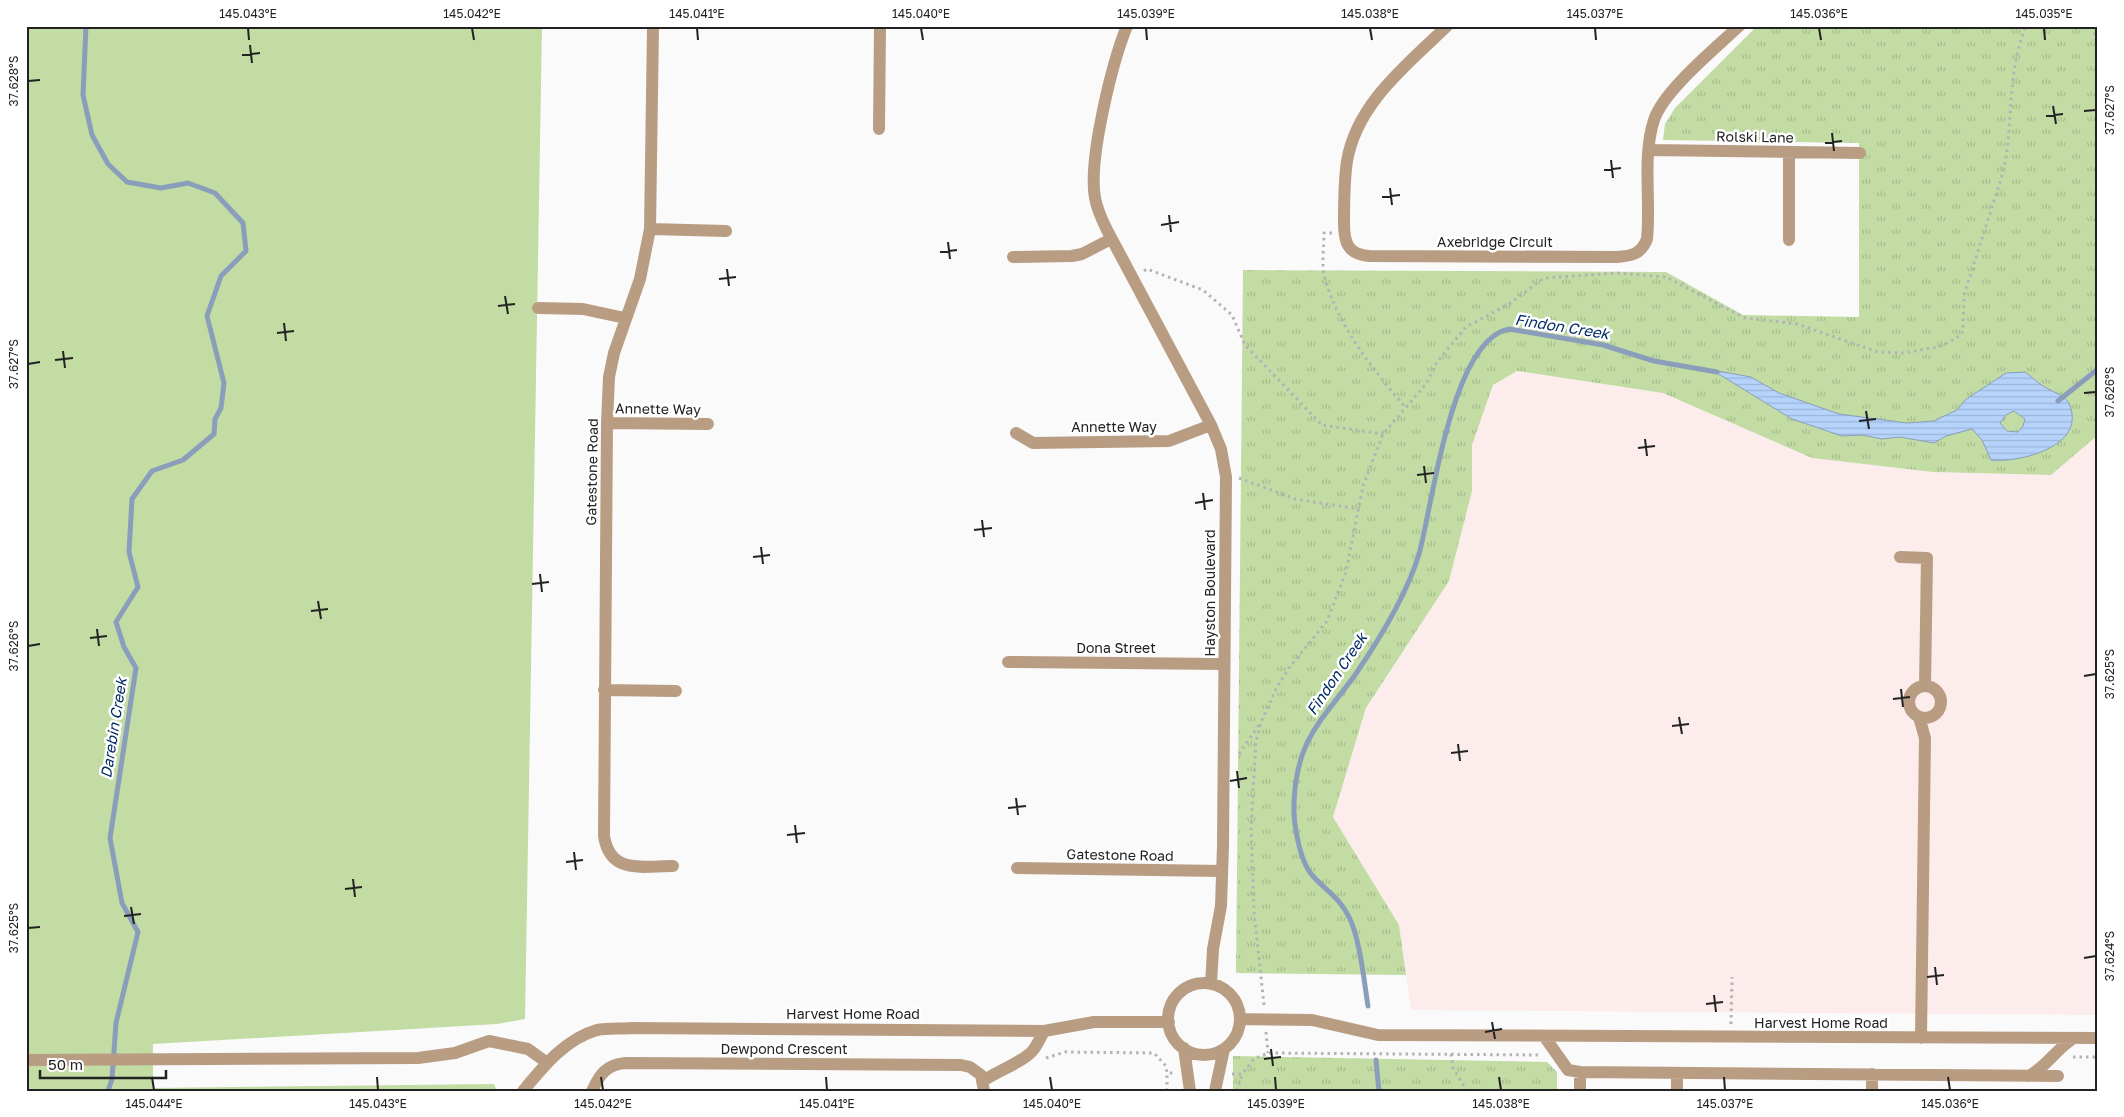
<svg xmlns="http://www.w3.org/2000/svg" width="2124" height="1117" viewBox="0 0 2124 1117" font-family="'Golos Text',sans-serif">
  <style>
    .education { fill: #fcecec }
    .green { fill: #c2dca4 }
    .park { fill: url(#park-tufts) }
    .water { fill: url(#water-rules); stroke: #8a9ebb; fill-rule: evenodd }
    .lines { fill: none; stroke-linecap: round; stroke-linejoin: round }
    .stream { stroke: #8a9ebb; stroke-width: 5 }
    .path { stroke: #b3b3b4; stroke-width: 3; stroke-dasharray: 2.5 4; stroke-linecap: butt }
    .minor { stroke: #b99d83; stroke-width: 12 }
    .ticks { fill: none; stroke: #222; stroke-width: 2 }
    .labels { text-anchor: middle; stroke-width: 5; stroke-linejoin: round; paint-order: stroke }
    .street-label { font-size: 14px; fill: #222; stroke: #fff }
    .water-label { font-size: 15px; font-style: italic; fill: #002a63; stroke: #fff }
    .neatline { fill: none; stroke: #222; stroke-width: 2 }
    .ticks-label { font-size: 12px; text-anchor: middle; fill: #222 }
  </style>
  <defs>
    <pattern id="park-tufts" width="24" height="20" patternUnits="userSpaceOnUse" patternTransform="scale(1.25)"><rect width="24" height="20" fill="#c2dca4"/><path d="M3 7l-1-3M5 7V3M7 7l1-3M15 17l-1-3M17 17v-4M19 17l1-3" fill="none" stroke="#a6bc8d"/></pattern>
    <pattern id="water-rules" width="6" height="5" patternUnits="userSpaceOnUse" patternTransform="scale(1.25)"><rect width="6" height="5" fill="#b6d3fc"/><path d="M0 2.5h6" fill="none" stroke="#9cb5d8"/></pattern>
  </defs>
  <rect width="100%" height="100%" fill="#fafafb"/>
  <!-- education -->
  <path class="education" d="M1516,371l147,22 149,65 121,14 118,3 47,-40v580l-687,-5 -12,-85 -66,-108 33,-108 83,-128 23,-90v-46l21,-60z"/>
  <!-- green -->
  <path class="green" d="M26,26h516l-17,993 -28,5 -344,20v44l341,-4 3,7h-471z"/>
  <!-- park -->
  <path class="park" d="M1757,26h341v409l-47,40 -118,-3 -121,-14 -149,-65 -146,-22 -24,14 -21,60v46l-23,90 -83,127 -33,109 66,108 7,50 -170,-2 7,-703 423,2 77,43 116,2v-174l-196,-3 2,-16 10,-16z
    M1233,1056l314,6 10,10v19h-324z"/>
  <!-- water -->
  <path class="water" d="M1712,370l39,7 28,16 60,21 68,9 27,-2 23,-11 8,-10 41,-27 19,-1c6,4 12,10 18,14 10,6 19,8 26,17 2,4 2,8 3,11 5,35 -56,49 -81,46l-9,-20 -10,-11 -26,7 -12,7 -34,-6 -18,2 -20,-4 -20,1 -50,-17zM2014,411l11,8 -2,7 -5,6 -11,-1 -7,-8 6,-8z"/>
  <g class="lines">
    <!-- stream -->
    <path class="stream" d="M86,26l-3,69 9,40 16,29 19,18 34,6 27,-5 27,10 28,30 3,28 -25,25 -14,40 17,67 -3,25 -6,11 -1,15 -31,26 -31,11 -20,28 -3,53 9,35 -22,35 8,25 12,21 -26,170 12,65 16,29 -22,91 -4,56 -4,12
      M2058,401l40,-32
      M1368,1006c-4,-25 -8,-67 -19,-89 -10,-20 -23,-26 -37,-42 -13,-15 -19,-54 -18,-73 3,-64 27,-80 61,-127 24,-35 52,-81 64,-121 14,-50 32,-214 90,-225l94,16 51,16 63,11
      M1376,1060l3,31"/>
    <!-- path -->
    <path class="path" d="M2093,26l5,24
      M1332,233h-8c0,14 -3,32 1,46 14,48 48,91 81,129
      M1144,271l3,-2 56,21 29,25 13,30 77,80 61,9
      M1239,478l56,21 64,10
      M1239,754l22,-32
      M1264,1005l-10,-93 -3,-84 5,-87 6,-21 14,-31 13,-21 38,-47 19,-49 17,-86 20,-52 43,-50 11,-22 29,-35 43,-23 35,-26 73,-5 49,4 79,41 52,6 81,28 26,1 38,-7 19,-11 2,-4 1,-36 39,-122c11,-48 3,-99 23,-147
      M1731,1024l1,-47
      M1266,1032l2,21
      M1451,1054l2,14 14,23
      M2073,1057h25
      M1046,1058l19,-6 89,1 12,13 1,7h7
      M1232,1074h10l12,-15 14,-6 272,2
      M1167,1091v-18
      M1237,1091l5,-17"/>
    <!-- minor -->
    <path class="minor" d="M653,26l-3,203 -10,50 -26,74 -5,24 -2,46 -3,413c6,39 39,30 69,30
      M1127,26c-15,37 -39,134 -32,172 2,11 7,22 12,32l104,195 10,24 5,28 -3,369 -2,60 -8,43 -2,35
      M1447,26c-40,39 -90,77 -100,135 -3,20 -3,41 -3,61 0,20 3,32 25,34l248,1c15,-1 24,-3 30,-18 4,-39 -5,-82 7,-119 9,-29 62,-72 85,-94
      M879,129l1,-103
      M1650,150l210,3
      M1789,153v87
      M650,229l76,2
      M1013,257l59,-1 10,-2 29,-15
      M538,308l45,1 42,9
      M607,423l101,1
      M1016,433l17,10 136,-2 42,-16
      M1900,557l27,1 -2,128
      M1008,662l216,2
      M1909 702a16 16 0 1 1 32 0a16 16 0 1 1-32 0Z
      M604,690l72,1
      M1919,717l6,21 -4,300
      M1017,868l205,3
      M1168 1019a36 36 0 1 1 72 0a36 36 0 1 1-72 0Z
      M1240,1019l72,1 66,15 720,3
      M1544,1036l24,34 12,2 478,4
      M1184,1048l6,43
      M26,1060l392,-2 37,-5 34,-12 39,8 18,13
      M2029,1076c18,-10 27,-27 45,-38
      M983,1081c14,-10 43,-20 51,-32 4,-6 7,-12 10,-18
      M523,1091c20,-24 42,-52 74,-61 10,-2 24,-1 35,-2l412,3 50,-9h75
      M592,1091c8,-17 14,-26 33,-28l336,2 9,2 11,8 3,16
      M1215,1091l9,-42
      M1580,1091v-19
      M1677,1091v-18
      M1872,1091v-17"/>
  </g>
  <!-- ticks -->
  <path class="ticks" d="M248,28l1,12M472,28l2,12M697,28l1,12M921,28l2,12M1146,28l1,12M1370,28l2,12M1595,28l1,12M1819,28l2,12M2044,28l1,12M250,45l2,18M242,55l18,-2M28,81l12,-1M2053,106l3,18M2084,111l12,-1M2046,116l17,-2M1832,133l2,18M1825,143l17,-2M1611,160l2,18M1604,170l17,-2M1390,188l2,17M1382,197l18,-2M1169,215l2,17M1161,225l18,-3M948,242l2,17M940,252l17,-2M727,269l2,17M719,279l17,-2M505,296l3,18M498,306l17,-2M284,323l2,18M277,333l17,-2M63,351l2,17M55,360l18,-2M28,364l12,-2M2084,393l12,-1M1866,411l3,18M1859,421l17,-2M1645,439l2,17M1638,448l17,-2M1424,466l2,17M1417,475l17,-2M1203,493l2,17M1195,503l18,-3M982,520l2,17M974,530l18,-2M761,547l2,17M753,557l17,-2M540,574l2,18M532,584l17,-2M318,601l3,18M311,611l17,-2M97,629l2,17M90,638l17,-2M28,646l12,-2M2084,676l12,-2M1901,689l2,18M1893,699l17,-2M1679,717l3,17M1672,726l17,-2M1458,744l2,17M1451,753l17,-2M1237,771l2,17M1230,781l17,-3M1016,798l2,17M1008,808l18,-2M795,825l2,18M787,835l18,-2M574,852l2,18M566,862l17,-2M353,879l2,18M345,889l17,-2M131,907l3,17M124,916l17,-2M28,928l12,-1M2084,958l12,-2M1935,967l2,18M1927,977l17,-2M1714,995l2,17M1706,1004l17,-2M1492,1022l3,17M1485,1032l17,-3M1271,1049l2,17M1264,1059l17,-2M152,1077l2,13M377,1077l1,13M601,1077l2,13M826,1077l1,13M1050,1077l2,13M1275,1077l1,13M1499,1077l2,13M1724,1077l1,13M1948,1077l2,13"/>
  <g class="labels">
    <!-- street labels -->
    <g class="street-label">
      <text transform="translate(1755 137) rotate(1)" y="5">Rolski Lane</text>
      <text x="1495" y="247">Axebridge Circuit</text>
      <text transform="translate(658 409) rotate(1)" y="5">Annette Way</text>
      <text x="1114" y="432">Annette Way</text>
      <text transform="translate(592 472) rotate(-89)" y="5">Gatestone Road</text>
      <text transform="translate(1210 593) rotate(-90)" y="5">Hayston Boulevard</text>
      <text x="1116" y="653">Dona Street</text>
      <text transform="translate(1120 855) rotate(1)" y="5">Gatestone Road</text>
      <text x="853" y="1019">Harvest Home Road</text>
      <text x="1821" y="1028">Harvest Home Road</text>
      <text x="784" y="1054">Dewpond Crescent</text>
    </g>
    <!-- water labels -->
    <g class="water-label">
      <text transform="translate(1562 327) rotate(9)" y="5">Findon Creek</text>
      <text transform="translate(1337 674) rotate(-56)" y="5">Findon Creek</text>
      <text transform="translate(114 728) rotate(-81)" y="5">Darebin Creek</text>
    </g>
  </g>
  <!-- border -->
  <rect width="2124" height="1117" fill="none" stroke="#ffffff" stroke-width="55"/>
  <!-- scale -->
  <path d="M40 1070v8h126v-8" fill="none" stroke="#222222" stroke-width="2.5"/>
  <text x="48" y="1070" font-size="15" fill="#222222" stroke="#ffffff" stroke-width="4" paint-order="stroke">50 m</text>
  <rect x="28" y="28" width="2068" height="1062" class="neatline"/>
  <g class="ticks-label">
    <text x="248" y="18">145.043°E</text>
    <text x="472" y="18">145.042°E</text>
    <text x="697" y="18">145.041°E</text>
    <text x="921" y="18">145.040°E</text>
    <text x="1146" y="18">145.039°E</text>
    <text x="1370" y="18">145.038°E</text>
    <text x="1595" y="18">145.037°E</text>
    <text x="1819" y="18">145.036°E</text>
    <text x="2044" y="18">145.035°E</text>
    <text transform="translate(14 81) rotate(-90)" y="4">37.628°S</text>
    <text transform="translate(2110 110) rotate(-90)" y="4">37.627°S</text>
    <text transform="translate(14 364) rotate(-90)" y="4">37.627°S</text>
    <text transform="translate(2110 392) rotate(-90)" y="4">37.626°S</text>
    <text transform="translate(14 646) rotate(-90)" y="4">37.626°S</text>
    <text transform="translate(2110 674) rotate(-90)" y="4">37.625°S</text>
    <text transform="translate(14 928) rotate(-90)" y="4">37.625°S</text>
    <text transform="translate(2110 956) rotate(-90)" y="4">37.624°S</text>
    <text x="154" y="1108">145.044°E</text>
    <text x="378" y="1108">145.043°E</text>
    <text x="603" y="1108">145.042°E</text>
    <text x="827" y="1108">145.041°E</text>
    <text x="1052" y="1108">145.040°E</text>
    <text x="1276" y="1108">145.039°E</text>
    <text x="1501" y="1108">145.038°E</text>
    <text x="1725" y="1108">145.037°E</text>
    <text x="1950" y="1108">145.036°E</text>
  </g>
</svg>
